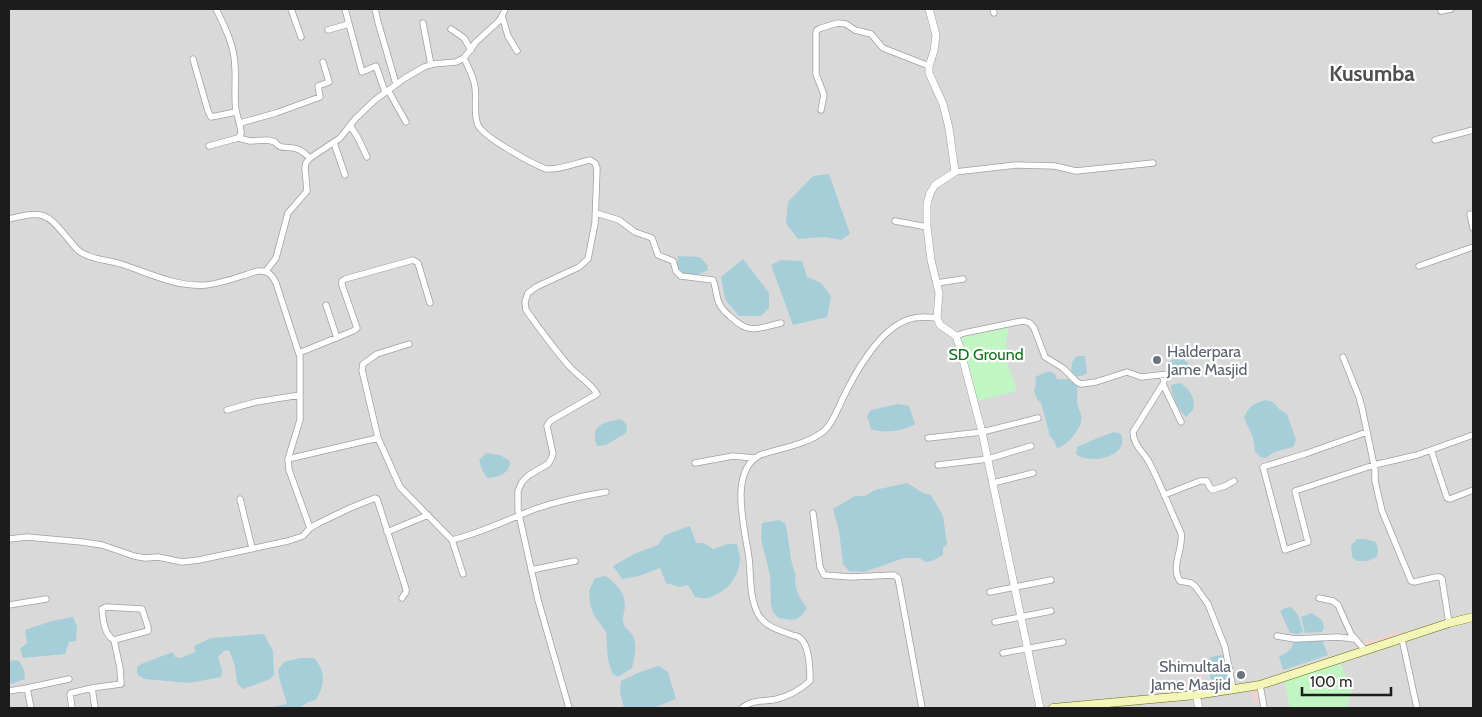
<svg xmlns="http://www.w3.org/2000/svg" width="1482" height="717" viewBox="0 0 1482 717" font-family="Cabin,sans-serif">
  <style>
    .residential { fill: #dad9d9 }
    .commercial { fill: #edd3d2 }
    .park { fill: #c1f5c4 }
    .water { fill: #a5ced8 }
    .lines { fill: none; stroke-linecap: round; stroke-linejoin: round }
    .minor-casing { stroke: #a0a0a0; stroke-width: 7 }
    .tertiary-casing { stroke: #a0a0a0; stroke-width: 8 }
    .secondary-casing { stroke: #636b0b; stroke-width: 9 }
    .minor { stroke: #fff; stroke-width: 5.5 }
    .tertiary { stroke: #fff; stroke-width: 7 }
    .secondary { stroke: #f3f5b9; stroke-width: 8 }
    .worship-dot { fill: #6b7280; stroke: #fff; stroke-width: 2 }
    .labels { text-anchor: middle; stroke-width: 4.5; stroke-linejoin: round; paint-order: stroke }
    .worship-label { font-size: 16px; fill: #5b616d; stroke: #fff; text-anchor: start }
    .park-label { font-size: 16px; fill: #127318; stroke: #fff }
    .district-label { font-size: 21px; font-weight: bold; fill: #4f4f4f; stroke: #fff }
  </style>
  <rect width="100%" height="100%" fill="#ede9e2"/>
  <!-- residential -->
  <path class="residential" d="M9,9h1464v699h-1464z"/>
  <!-- commercial -->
  <path class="commercial" d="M1399,631l1,4 -36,11 -2,-4z
    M1202,671v9h6l2,6 -26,4 -1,-6 4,-6 9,1 1,-7z
    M1258,688l3,15h-8l-3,-14z"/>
  <!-- park -->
  <path class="park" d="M1007,326l1,7 -2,8 2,23 9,27 -40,10 -18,-64z
    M1340,661l12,31 -6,16h-56l-6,-28z"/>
  <!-- water -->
  <path class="water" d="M829,174l21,60 -9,6 -16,-3 -27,2 -12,-16 2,-21 25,-26z
    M678,256l22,1 7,8 1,5 -11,5 -21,-3z
    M743,259l26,34v15l-8,8h-22l-14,-17 -4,-22z
    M781,260l21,1 5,16 14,6 10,13 -4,21 -34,8 -22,-60z
    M1077,356h8l2,17 -5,3h-7l-4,-3 1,-11z
    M1179,356l9,7 1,5 -12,2 -8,-1 1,-8z
    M1049,371l6,3 2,5h11l9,7c1,5 0,11 0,16 1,7 6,13 4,20 -3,10 -14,24 -24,26l-3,-7 -4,-5 -9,-33 -4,-4 -3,-8 2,-7 -1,-7z
    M1180,383c9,4 18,19 12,28 -2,2 -4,4 -6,6 -9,-9 -14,-20 -15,-32z
    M1265,400l8,2 7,8 7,4 9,26 -3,7 -19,5 -8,6 -6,-1 -5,-6 -2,-14 -9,-19c4,-12 10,-14 21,-18z
    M898,404l11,2 6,18c-11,7 -31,10 -44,5l-4,-13 4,-6z
    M621,419l6,6 -1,8 -20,12 -9,1c-8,-21 7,-24 24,-27z
    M1114,432l7,2c9,23 -31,31 -45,20l1,-7 23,-10z
    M486,453l14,2 10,6c0,13 -11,16 -23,17l-5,-8 -3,-10z
    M907,483l16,10 8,2 12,21 4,28 -4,4v7l-11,6 -6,1 -7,-4h-15l-40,14 -15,-1 -6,-7 -4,-33 -6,-22 22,-13h10l10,-6z
    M779,520l6,3c5,16 4,39 11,51 -3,14 3,23 11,34 -9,15 -15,12 -29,10l-5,-6 -2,-7 -1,-30 -9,-36 1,-16z
    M690,526l6,17h8l9,6 15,-5h9c1,5 3,11 3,16 -1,18 -15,34 -33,38 -3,1 -8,-1 -12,-1l-7,-12 -8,2 -14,-4 -6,-15 -21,8 -17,3 -9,-13 21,-12 24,-9 7,-10z
    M1357,539h8l11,3 2,8 -1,7 -9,4h-11l-5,-4 -1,-11z
    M606,576c12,9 22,20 18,37 -1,4 -2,6 0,11 1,5 4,5 7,9 8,10 3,24 1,35l-14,9 -6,-4 -4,-13 -2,-28 -12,-17 -4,-11 -1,-13 6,-13z
    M1291,607l7,8 5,17 -5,2 -8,-1 -10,-22 5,-3z
    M1312,613l10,7 2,7 -2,5 -17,1 -4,-16z
    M73,617l4,10 -1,14 -7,1 -4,12 -42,4 -3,-9 7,-6 -2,-13 27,-9z
    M264,634l9,17 1,24 -4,4 -27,10 -6,-6 -2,-17 -6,-16 -5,1 -6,6 4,13 -1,7 -32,6 -45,-4 -7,-5v-7l4,-3 32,-12 2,5 6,1 14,-6 -1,-6 17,-8z
    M1322,640l6,15 -45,15 -4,-14c7,-2 13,-6 15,-15z
    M1222,655l2,4 5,24 -14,2c-6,-8 -7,-15 -7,-25l3,-3z
    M300,658h14c12,13 11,27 2,42l-8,2 -7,5v1h-30v-1l16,-3 -8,-27 -1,-7 6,-8z
    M15,660l4,1 5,9 1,9 -14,5 -2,-7v-16z
    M659,666l9,6 8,27 -23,9 -29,-1 -4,-14 1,-12 19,-9z"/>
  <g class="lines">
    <!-- minor casing -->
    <g class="minor-casing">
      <path id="minor" d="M291,9l10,28
        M345,9l17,63 14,-6 9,26
        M375,9l3,13 18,62
        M993,9l1,4
        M1441,11l10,-2
        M502,16l6,20 9,15
        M423,23l8,42
        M451,29l13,9 7,12
        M328,30l21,-6
        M464,58c4,9 10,19 11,29 2,12 -2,27 3,38 5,12 55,39 68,44 16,1 29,-6 44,-9l5,3 2,5 -2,55 -7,36 -9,8 -43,20 -8,6 -3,9 1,8c14,19 28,39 44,57 7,8 23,18 27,27l-47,27 -3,5 6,28 -2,5 -3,5 -19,11 -7,7 -4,9v19l20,90 31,108
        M193,59l15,52 3,6 25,-5
        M388,90l18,32
        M821,110l3,-15 -8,-21v-41l1,-3 4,-2 17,-5 8,1 9,6 16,4 12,14 46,18
        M240,123l36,-10 44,-16 -2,-11 11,-4 -6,-20
        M350,125l8,13 9,19
        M238,138l12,3 18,-1 7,2c6,9 13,3 22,7 5,1 9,6 13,9
        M1435,140l38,-10
        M334,143l11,32
        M209,146l29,-8 3,-4c0,-8 -3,-15 -5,-23 -2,-14 0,-29 -1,-43 0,-21 -10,-41 -19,-59
        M955,172l61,-7 39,1 21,5 77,-8
        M596,213l23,7 16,12 17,6 6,17 15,6 3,10 5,5 32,4c3,7 3,16 6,23 3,7 8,11 13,15 18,17 27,10 49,5
        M1470,214l3,14
        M9,219c37,-9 37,-6 61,22 4,5 8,11 14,13 11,6 25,6 37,10 28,9 54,23 85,21 15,-1 37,-10 52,-14 10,-1 14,4 18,12l24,74v63l-12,39 1,11 21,58
        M895,221l32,6
        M1419,266l54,-19
        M266,271l10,-13 12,-45 19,-22 -2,-23 1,-5 4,-5 30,-20 16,-20 19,-18 30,-22 19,-11 9,-3 23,-2 8,-4 12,-16 23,-21 5,-9 1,-3
        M937,283l26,-4
        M326,305l11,33
        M956,336l8,-3 53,-11 7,-1 6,2 4,5 11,29 18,11 14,14 4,2 15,-2 31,-10 14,5 55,-6
        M409,344l-32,10 -14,10 -1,6 16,68 22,49 52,53c29,-7 55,-20 83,-31 23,-8 47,-13 71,-17
        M299,353l54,-22 4,-3 -15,-43v-4l3,-2 68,-19 5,3 12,40
        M1343,357l16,40 3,11 13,62v11l7,30 29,70 3,1 22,-5h4l2,2 7,44
        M1162,375l2,6 -1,3 -30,48c0,12 10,20 16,30 12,23 21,47 32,71 3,15 -11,34 -1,48l11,2 4,3 13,18 17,43 8,42
        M1163,384l18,38
        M227,410l29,-8 44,-7
        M1367,432l-62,22 -42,13 22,83 23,-8 -13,-51 79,-26 43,-10 56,-20
        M928,438l54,-6 56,-14
        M1431,450l16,48 3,1 23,-9
        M288,459l90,-21
        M695,463l38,-7 21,2
        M938,465l50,-6 43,-13
        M993,483l40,-10
        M1164,495l36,-14h7l2,5 3,4 13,-4 9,-5
        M240,499l12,49
        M813,513l7,54 4,8 27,2 43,-2 4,3 24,130
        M387,532l41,-17
        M9,539l18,-2 55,5 20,3 32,11 11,2 13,-1 24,5 17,-2 89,-19 15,-5 7,-8 9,-5 31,-15 25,-10 2,1 29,90v3l-4,6
        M452,540l11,34
        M531,570l44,-9
        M990,592l61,-12
        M1319,598l14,3 5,4 13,29 15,17
        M9,605l37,-6
        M995,622l56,-11
        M1277,636l18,3 43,-2 17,2
        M1402,639l15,69
        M1003,653l60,-11
        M1260,685l4,23
        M27,688l42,-9
        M9,690v1l18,-3 4,20
        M72,708l-2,-14 1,-1 21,-5
        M95,708l-3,-20 29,-4 -1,-16 -6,-28c-10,-5 -11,-21 -12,-31l4,-2 36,2 6,18v4l-34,9
        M742,708c10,-9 23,-6 35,-9 12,-3 24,-10 33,-18 0,-11 0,-35 -10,-43 -2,-2 -5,-2 -8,-3 -13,-5 -27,-8 -34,-21 -9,-18 -7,-38 -9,-56 -4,-29 -21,-87 11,-103 21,-7 46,-10 64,-24 9,-8 14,-23 19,-33 12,-25 36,-68 64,-78 9,-4 20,-3 30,-2"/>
    </g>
    <!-- tertiary casing -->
    <g class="tertiary-casing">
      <path id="tertiary" d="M929,9l7,26 -2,16 -5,15v7l14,31 6,24 6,44 -20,13 -5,8 -3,11v23l4,33 8,33 -2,25 3,7 16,11 3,9 23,87 58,276
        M1196,695l3,13"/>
    </g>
    <!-- secondary casing -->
    <g class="secondary-casing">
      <path id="secondary" d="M1053,708l143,-13 64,-10 189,-62 24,-6"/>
    </g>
    <!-- minor -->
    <use href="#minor" class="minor"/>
    <!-- tertiary -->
    <use href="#tertiary" class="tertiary"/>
    <!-- secondary -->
    <use href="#secondary" class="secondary"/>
  </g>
  <!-- markers -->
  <g class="worship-dot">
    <circle cx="1157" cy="360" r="5"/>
    <circle cx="1241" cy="675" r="5"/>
  </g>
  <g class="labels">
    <!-- worship labels -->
    <g class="worship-label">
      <text x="1167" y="357">Halderpara<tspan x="1167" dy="18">Jame Masjid</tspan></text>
      <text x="1231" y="672" text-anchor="end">Shimultala<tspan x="1231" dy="18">Jame Masjid</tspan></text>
    </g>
    <!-- park labels -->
    <g class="park-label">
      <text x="986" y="360">SD Ground</text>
    </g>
    <!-- district labels -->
    <g class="district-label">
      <text x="1372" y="81">Kusumba</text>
    </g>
  </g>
  <!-- border -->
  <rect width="1482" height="717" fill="none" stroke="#1c1c1c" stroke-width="20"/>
  <!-- scale -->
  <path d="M1302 687v8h89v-8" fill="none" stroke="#1c1c1c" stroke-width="2.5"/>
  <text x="1310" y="687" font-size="15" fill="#1c1c1c" stroke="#ffffff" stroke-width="4" paint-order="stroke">100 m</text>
</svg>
